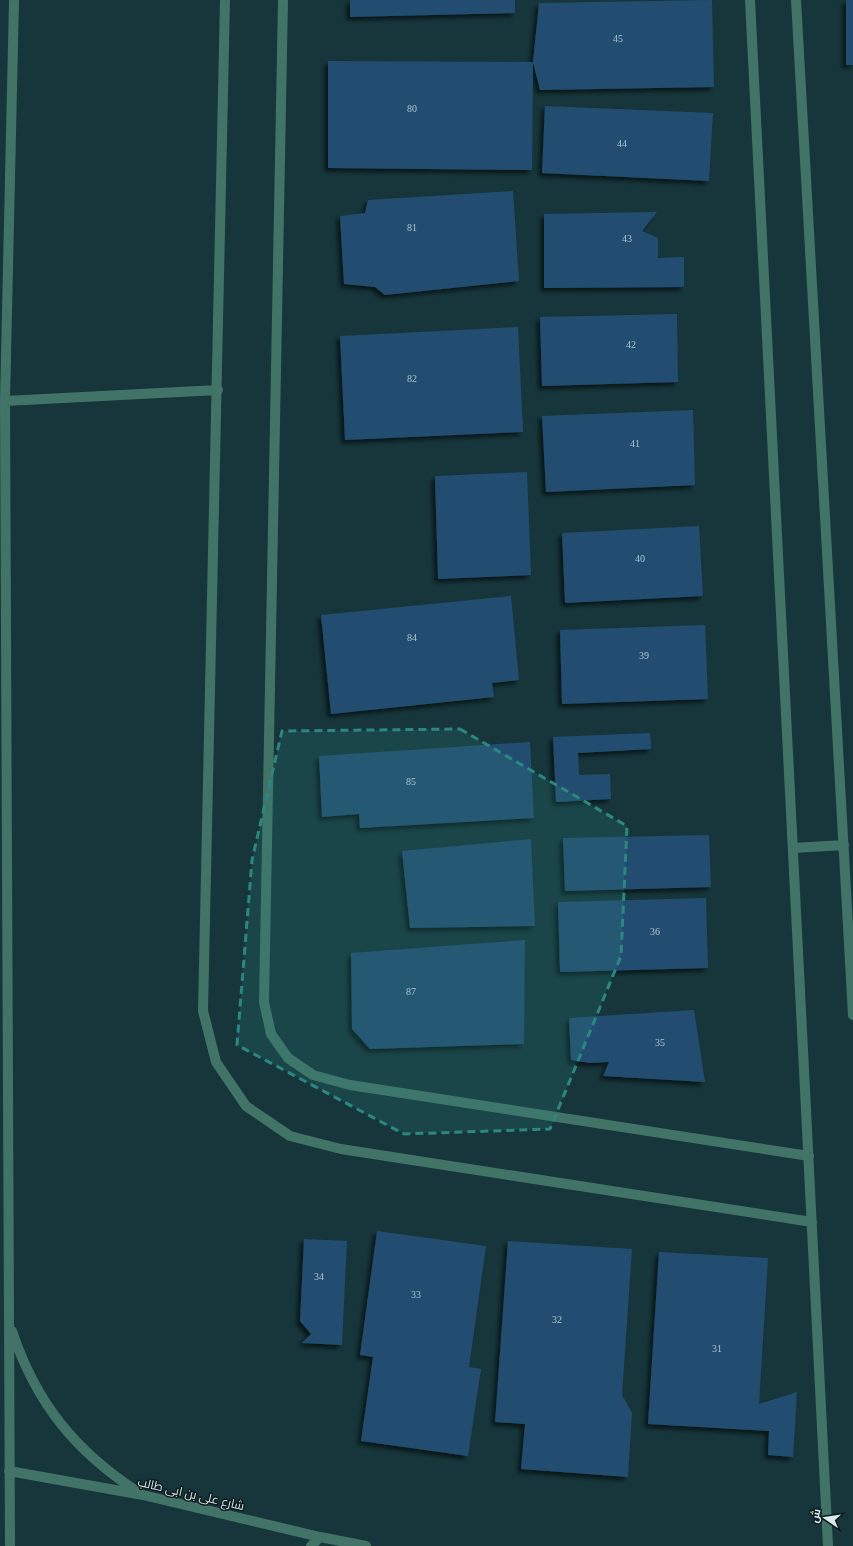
<svg xmlns="http://www.w3.org/2000/svg" width="853" height="1546" viewBox="0 0 853 1546" font-family="'Times New Roman',Cairo,serif">
  <style>
    .building { fill: #214e6f; filter: url(#shadow) }
    .lines { fill: none; stroke-linecap: round; stroke-linejoin: round }
    .minor { stroke: #417467; stroke-width: 10 }
    .marked { fill: #2d8781; fill-opacity: 0.2; stroke: #2d8781; stroke-width: 3; stroke-dasharray: 8 5; stroke-linejoin: round }
    .labels { text-anchor: middle; stroke-width: 3; stroke-linejoin: round; paint-order: stroke }
    .number-label { font-size: 10px; fill: #abc3ce }
    .street-label { font-size: 12px; fill: #d9eaed; stroke: #0e1b1d }
  </style>
  <defs>
    <filter id="shadow"><feDropShadow dx="-3.5" dy="3.5" stdDeviation="2" flood-color="#0009"/></filter>
  </defs>
  <rect width="100%" height="100%" fill="#16363b"/>
  <!-- building -->
  <path class="building" d="M350,0h165v13l-165,4z
    M712,0l2,87 -174,3 -7,-28 6,-59z
    M846,0h7v65h-7z
    M328,61l205,1 -1,108 -204,-2z
    M545,106l168,7 -4,68 -167,-8z
    M513,191l6,90 -134,14 -10,-8 -31,-3 -4,-68 25,-3 3,-13z
    M657,212l-15,19 16,7v20l26,-1v30l-140,1v-74z
    M677,314l1,68 -136,4 -2,-69z
    M518,327l5,105 -178,8 -5,-104z
    M693,410l2,75 -149,7 -4,-76z
    M527,472l4,103 -93,4 -3,-103z
    M699,526l4,70 -138,7 -3,-70z
    M511,596l8,84 -27,3 2,14 -163,17 -10,-99z
    M705,625l3,74 -146,5 -2,-74z
    M650,733l1,16 -73,4 1,22 31,-1 1,25 -55,3 -3,-65z
    M530,742l4,76 -174,10 -1,-14 -37,3 -3,-61z
    M709,835l2,52 -146,4 -2,-53z
    M531,839l4,87 -125,2 -8,-77z
    M706,898l2,70 -148,4 -2,-70z
    M525,940l-1,104 -154,5 -18,-20 -1,-76z
    M694,1010l11,72 -102,-6 6,-14 -19,1 -19,-3 -2,-42z
    M377,1231l109,15 -17,121 12,2 -13,87 -107,-15 12,-84 -13,-2z
    M304,1239l43,2 -5,104 -40,-2 9,-9 -11,-13z
    M508,1241l124,8 -10,146 10,18 -4,64 -107,-8 4,-45 -30,-2z
    M659,1252l109,6 -9,146 38,-12 -4,65 -25,-2 1,-24 -121,-7z"/>
  <g class="lines">
    <!-- minor -->
    <path class="minor" d="M225,0l-22,1011 13,51 30,44 44,30 51,13 471,73
      M283,0l-19,1002 7,32 17,24 25,17 37,10 459,71
      M750,0l78,1546
      M796,0l57,1015
      M5,401l213,-11
      M793,848l51,-3
      M12,1331c24,72 63,120 126,161
      M9,1471l134,24 177,42 46,9
      M10,1546l-5,-1145 9,-401
      M311,1546l9,-9"/>
  </g>
  <!-- marked area -->
  <path class="marked" d="M460,729l167,97 -6,130 -71,173 -146,5 -167,-89 15,-185 30,-129z"/>
  <g class="labels">
    <!-- number labels -->
    <g class="number-label">
      <text x="618" y="42">45</text>
      <text x="412" y="112">80</text>
      <text x="622" y="147">44</text>
      <text x="412" y="231">81</text>
      <text x="627" y="242">43</text>
      <text x="631" y="348">42</text>
      <text x="412" y="382">82</text>
      <text x="635" y="447">41</text>
      <text x="640" y="562">40</text>
      <text x="412" y="641">84</text>
      <text x="644" y="659">39</text>
      <text x="411" y="785">85</text>
      <text x="655" y="935">36</text>
      <text x="411" y="995">87</text>
      <text x="660" y="1046">35</text>
      <text x="319" y="1280">34</text>
      <text x="416" y="1298">33</text>
      <text x="557" y="1323">32</text>
      <text x="717" y="1352">31</text>
    </g>
    <!-- street labels -->
    <g class="street-label">
      <text transform="translate(191 1494) rotate(13)" y="4">شارع على بن ابى طالب</text>
    </g>
  </g>
  <!-- north arrow -->
  <g transform="translate(825 1518) rotate(283)" stroke="#0e1b1d" stroke-width="3" paint-order="stroke">
  <path d="M0-3L7 15L0 10L-7 15Z" fill="#d9eaed"/>
  <text y="-6" font-size="11" font-weight="bold" text-anchor="middle" fill="#d9eaed">ش</text>
  </g>
</svg>
